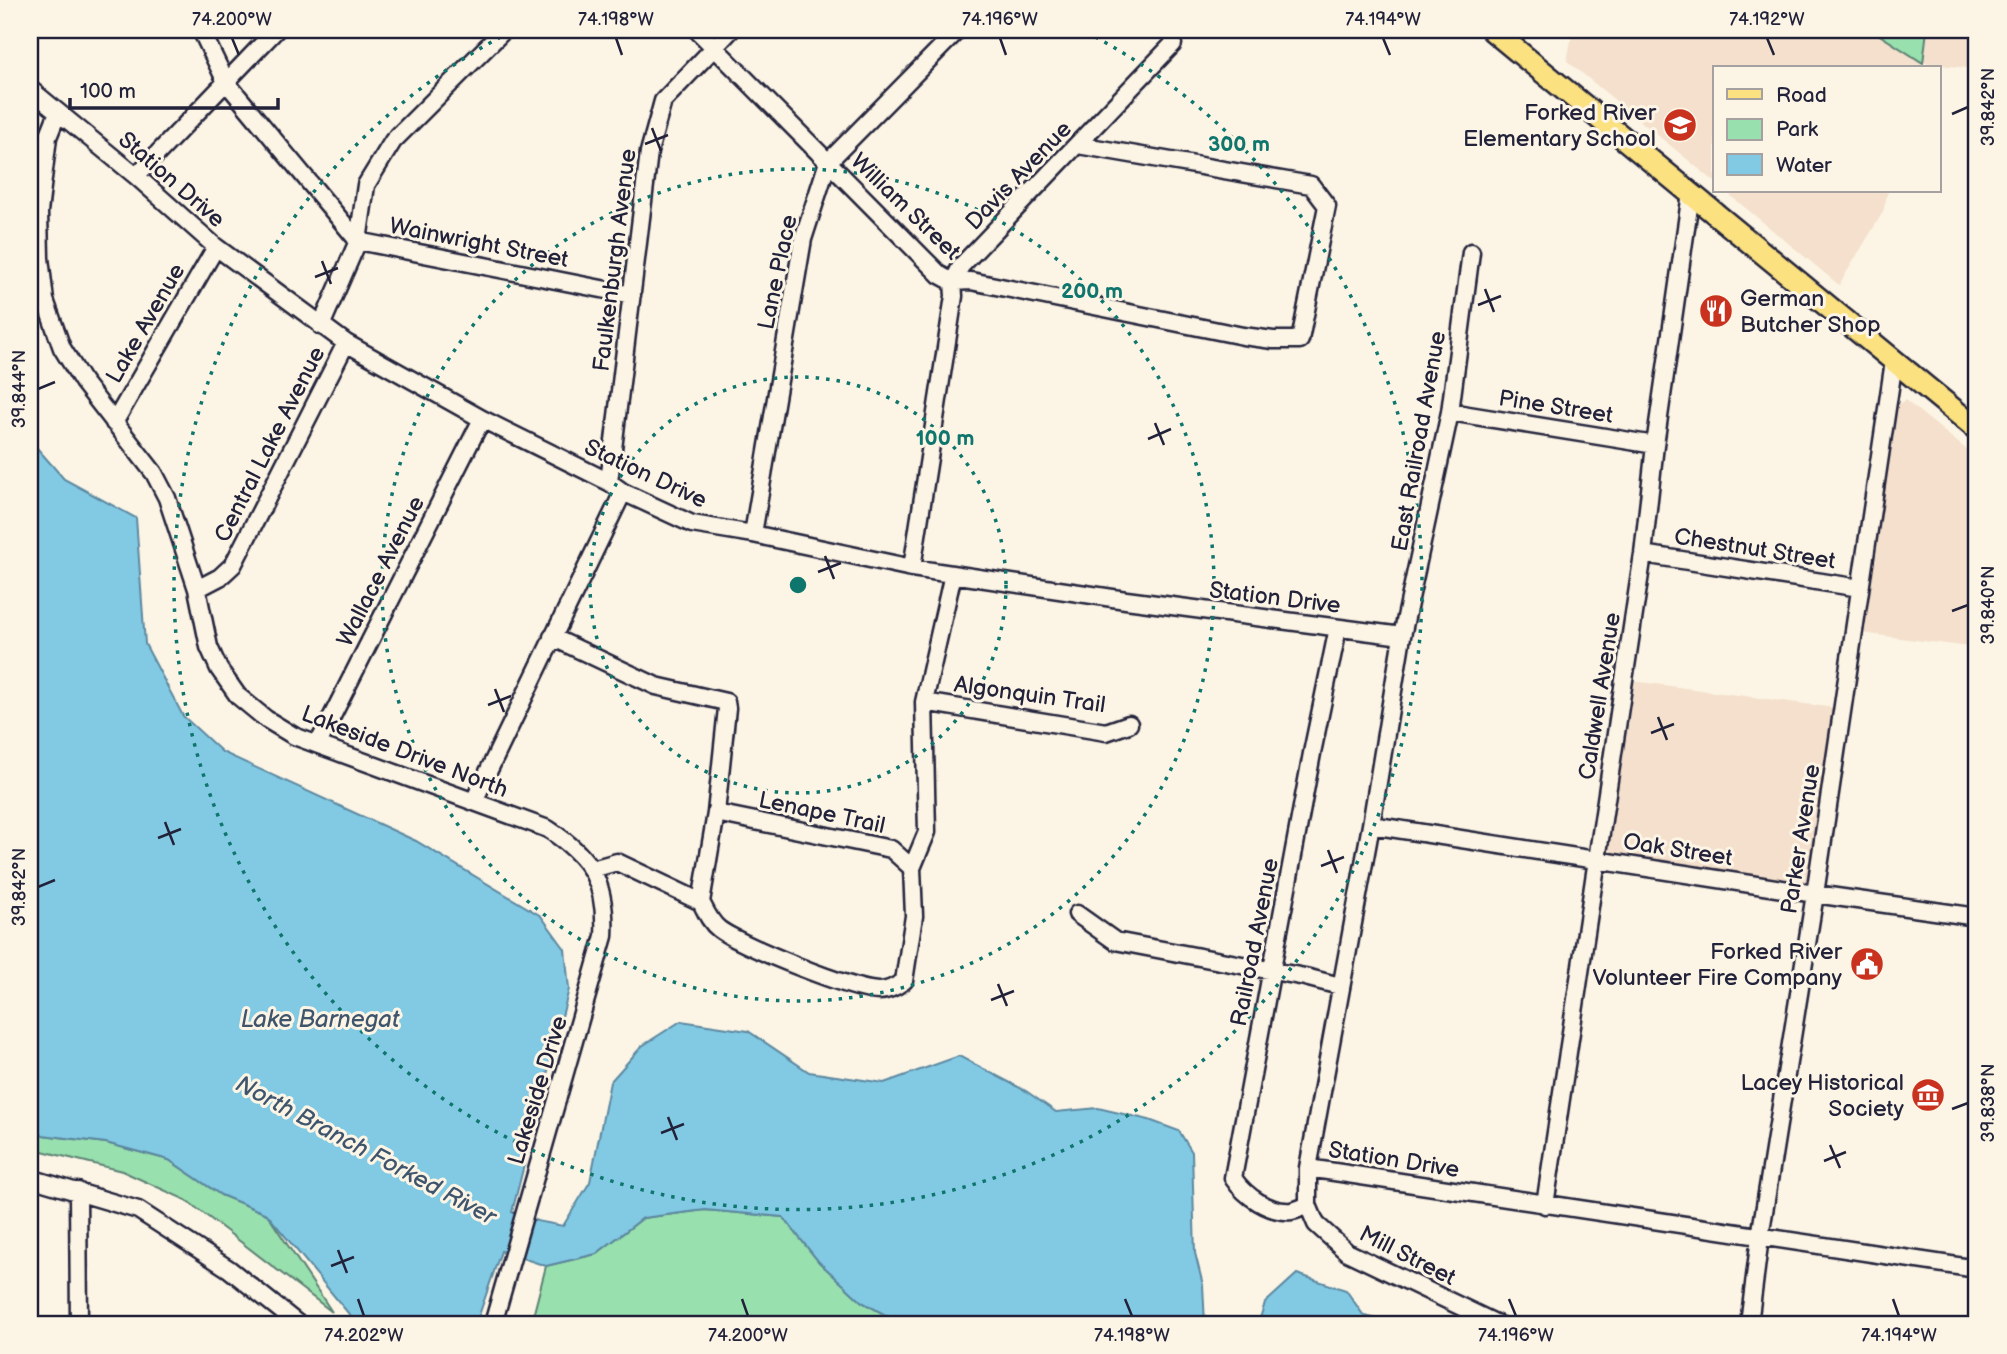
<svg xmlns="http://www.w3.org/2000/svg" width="2007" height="1354" viewBox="0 0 2007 1354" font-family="'Balsamiq Sans',sans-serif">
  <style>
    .built { fill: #f4e0cc }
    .green { fill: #98e0ad; stroke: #5d8174; stroke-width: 2 }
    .water { fill: #82cae3; stroke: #5c87a0; stroke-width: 2 }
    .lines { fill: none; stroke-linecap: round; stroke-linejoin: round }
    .minor-casing { stroke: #22223b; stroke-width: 21 }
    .major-casing { stroke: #22223b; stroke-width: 26 }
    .minor { stroke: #fcf5e5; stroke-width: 16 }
    .major { stroke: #fbe180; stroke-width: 21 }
    .ticks { fill: none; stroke: #22223b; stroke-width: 2.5 }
    .ring { fill: none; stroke: #0f766e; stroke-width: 3.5; stroke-dasharray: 3.5 7 }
    .labels { text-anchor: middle; stroke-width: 6; stroke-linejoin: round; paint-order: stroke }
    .poi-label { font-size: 23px; fill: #22223b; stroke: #fcf5e5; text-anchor: end }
    .street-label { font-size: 23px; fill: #22223b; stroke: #fcf5e5 }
    .water-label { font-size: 24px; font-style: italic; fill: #3f546d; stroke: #fcf5e5 }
    .centre { fill: #0f766e; stroke: #fcf5e5; stroke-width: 3.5 }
    .ring-label { font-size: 21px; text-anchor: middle; font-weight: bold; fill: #0f766e; stroke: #fcf5e5; stroke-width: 6; stroke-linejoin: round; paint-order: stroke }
    .neatline { fill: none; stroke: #22223b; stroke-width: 2.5 }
    .ticks-label { font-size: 18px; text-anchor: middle; fill: #22223b }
  </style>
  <rect width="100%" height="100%" fill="#fcf5e5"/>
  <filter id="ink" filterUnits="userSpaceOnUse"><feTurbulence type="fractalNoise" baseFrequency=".0143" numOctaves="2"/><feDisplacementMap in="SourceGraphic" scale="14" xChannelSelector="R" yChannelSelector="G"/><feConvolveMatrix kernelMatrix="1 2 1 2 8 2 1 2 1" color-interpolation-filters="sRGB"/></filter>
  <g filter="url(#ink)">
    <!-- built -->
    <path class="built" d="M1573,30h404v39l-54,-6 -2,5h-206v114l-148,-121z
      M1725,191h163l-5,21 -44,73z
      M1905,400l72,58v190l-115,-15 32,-226z
      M1633,681l202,27 -30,180 -202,-34z"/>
    <!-- green -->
    <path class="green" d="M1872,30h55l-4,33z
      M30,1129l13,6 63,8 63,17 52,35 46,19 65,98 -146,-112 -64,-29 -92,-23z
      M705,1210l78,7 36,45 43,40 40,22h-371l15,-58 50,-12 47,-36z"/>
    <!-- water -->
    <path class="water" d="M30,440l34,39 72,39 9,126 38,72 39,36 194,89 125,75 24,33 4,40 -57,223 25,9 26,5 27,-44 20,-100 32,-36 39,-25 67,10 61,41 75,11 75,-27 67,35 30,21 42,-4 51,12 30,11 13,21 3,101 8,32 2,39h-303l-40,-22 -43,-40 -36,-45 -78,-7 -62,8 -47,36 -50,12 -45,-15 -25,73h-119l-90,-110 -46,-19 -52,-35 -63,-17 -63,-8 -13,-6z
      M1297,1274l49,16 18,26 36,8h-142l7,-21z"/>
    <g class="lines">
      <!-- minor casing -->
      <g class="minor-casing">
        <path id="minor" d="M201,30l25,52 132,159 274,54
          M697,30l243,245 13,7 18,-1 272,55 30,4h27l27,-134 -16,-21 -233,-40
          M30,89l106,87 80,71 130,96 136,76 127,63 14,10 69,32 61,10 159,34 214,32 276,36
          M58,112l-10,25 -9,75 1,46 5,42 17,48 21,34 71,91 13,25 30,91 12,58 10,22 19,27 28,23 28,17 254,93c43,28 59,54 56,107l-111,388
          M136,176l140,-146
          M1471,252l-21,160 -48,224 -31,189 -63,343v37l8,19 31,28 150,72
          M321,326l37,-85 8,-56 27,-44 111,-111
          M1450,412l205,33
          M114,423l102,-176
          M609,482l40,-330 14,-51 68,-71
          M753,534l50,-295 25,-77 130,-132
          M1643,554l217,34
          M912,568l42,-272 -1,-14 8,-16 212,-222
          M197,589l23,-12 13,-12 113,-222
          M552,637l104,49 70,16 1,6 -11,105 -15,89
          M924,702l182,30 23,-8
          M318,744l164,-325
          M474,801l149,-309
          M716,813l175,36 21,19
          M1371,825l444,69 162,23
          M592,869l25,-7 84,40c5,10 9,20 18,27 21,16 134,62 160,62 9,0 18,-5 25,-10l10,-65 -2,-48 15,-36 -3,-130 29,-128
          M1077,914l38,27 190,36 35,9
          M1308,1168l669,101
          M30,1178l108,32 91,59 69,55
          M78,1191l1,133
          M1308,1205c-5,2 -11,5 -16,6 -23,2 -47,-15 -59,-33l80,-430 25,-120
          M1545,1205l98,-651 12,-109 36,-252
          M1749,1324l11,-87 55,-343 79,-533"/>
      </g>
      <!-- major casing -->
      <g class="major-casing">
        <path id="major" d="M1492,30l485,399"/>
      </g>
      <!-- minor -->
      <use href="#minor" class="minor"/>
      <!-- major -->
      <use href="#major" class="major"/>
    </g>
  </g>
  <!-- ticks -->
  <path class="ticks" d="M232,38l7,17M616,38l6,17M1000,38l6,17M1383,38l7,17M1767,38l7,17M1952,114l16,-7M652,128l9,23M645,144l23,-9M322,261l9,23M315,277l23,-9M1485,289l9,23M1478,305l23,-9M38,389l17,-7M1155,423l9,22M1148,439l23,-10M825,556l9,23M818,572l23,-9M1952,611l16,-6M495,689l9,23M488,705l23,-9M1658,717l9,23M1651,733l23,-9M165,822l9,23M158,838l23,-9M1328,850l9,23M1321,866l23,-9M38,887l17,-7M998,984l9,22M991,1000l23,-9M1952,1109l16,-6M668,1117l9,23M661,1133l23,-9M1830,1145l10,23M1824,1161l22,-9M338,1250l9,23M331,1266l23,-9M358,1299l6,17M742,1299l6,17M1125,1299l7,17M1509,1299l7,17M1893,1299l6,17"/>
  <!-- distance rings -->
  <g class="ring">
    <circle cx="798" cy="585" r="208"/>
    <circle cx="798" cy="585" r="416"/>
    <path d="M1086 32A624 624 0 1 1 510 32"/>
  </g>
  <!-- icons -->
  <defs>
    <g id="school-disc" transform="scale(1.75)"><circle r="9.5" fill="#c8321e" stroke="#fcf5e5"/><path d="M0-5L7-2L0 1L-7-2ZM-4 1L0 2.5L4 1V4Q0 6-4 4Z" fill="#fff"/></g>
    <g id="restaurant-disc" transform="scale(1.75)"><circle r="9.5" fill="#c8321e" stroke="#fcf5e5"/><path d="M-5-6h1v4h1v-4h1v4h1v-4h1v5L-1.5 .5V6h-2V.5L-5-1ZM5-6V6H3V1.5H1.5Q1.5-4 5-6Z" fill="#fff"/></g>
    <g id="civic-disc" transform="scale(1.75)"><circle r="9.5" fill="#c8321e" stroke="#fcf5e5"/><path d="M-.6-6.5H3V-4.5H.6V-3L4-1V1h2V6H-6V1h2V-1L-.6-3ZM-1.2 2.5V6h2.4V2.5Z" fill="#fff"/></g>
    <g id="museum-disc" transform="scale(1.75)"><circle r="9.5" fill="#c8321e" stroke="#fcf5e5"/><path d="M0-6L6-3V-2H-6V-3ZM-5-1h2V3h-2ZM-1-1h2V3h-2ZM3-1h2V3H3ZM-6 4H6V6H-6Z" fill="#fff"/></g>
  </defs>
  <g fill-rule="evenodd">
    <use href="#school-disc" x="1680" y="125"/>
    <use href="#restaurant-disc" x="1716" y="311"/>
    <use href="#civic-disc" x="1867" y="964"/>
    <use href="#museum-disc" x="1928" y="1095"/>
  </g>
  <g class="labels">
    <!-- poi labels -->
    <g class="poi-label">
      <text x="1656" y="120">Forked River<tspan x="1656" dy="26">Elementary School</tspan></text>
      <text x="1740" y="306" text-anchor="start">German<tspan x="1740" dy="26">Butcher Shop</tspan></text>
      <text x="1842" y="959">Forked River<tspan x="1842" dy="26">Volunteer Fire Company</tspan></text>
      <text x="1904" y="1090">Lacey Historical<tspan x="1904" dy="26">Society</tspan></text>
    </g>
    <!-- street labels -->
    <g class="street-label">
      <text transform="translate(1018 175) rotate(-46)" y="8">Davis Avenue</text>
      <text transform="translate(172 179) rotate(41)" y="8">Station Drive</text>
      <text transform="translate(906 206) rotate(44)" y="8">William Street</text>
      <text transform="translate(479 242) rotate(11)" y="8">Wainwright Street</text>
      <text transform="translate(614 260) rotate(-83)" y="8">Faulkenburgh Avenue</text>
      <text transform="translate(777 272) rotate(-78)" y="8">Lane Place</text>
      <text transform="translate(145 323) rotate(-60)" y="8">Lake Avenue</text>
      <text transform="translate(1556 406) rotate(9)" y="8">Pine Street</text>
      <text transform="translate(1418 441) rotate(-80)" y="8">East Railroad Avenue</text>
      <text transform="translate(269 444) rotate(-63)" y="8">Central Lake Avenue</text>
      <text transform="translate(646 473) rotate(25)" y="8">Station Drive</text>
      <text transform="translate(1755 548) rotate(9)" y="8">Chestnut Street</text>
      <text transform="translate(380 571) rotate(-63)" y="8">Wallace Avenue</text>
      <text transform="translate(1275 597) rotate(7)" y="8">Station Drive</text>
      <text transform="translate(1030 694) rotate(8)" y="8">Algonquin Trail</text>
      <text transform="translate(1599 696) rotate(-81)" y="8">Caldwell Avenue</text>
      <text transform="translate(405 751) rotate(21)" y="8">Lakeside Drive North</text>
      <text transform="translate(822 812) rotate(12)" y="8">Lenape Trail</text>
      <text transform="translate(1800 839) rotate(-81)" y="8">Parker Avenue</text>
      <text transform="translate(1678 849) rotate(9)" y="8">Oak Street</text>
      <text transform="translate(1254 942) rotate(-79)" y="8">Railroad Avenue</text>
      <text transform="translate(537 1090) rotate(-73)" y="8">Lakeside Drive</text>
      <text transform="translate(1394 1159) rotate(9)" y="8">Station Drive</text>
      <text transform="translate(1408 1255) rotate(27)" y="8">Mill Street</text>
    </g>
    <!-- water labels -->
    <g class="water-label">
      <text x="320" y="1027">Lake Barnegat</text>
      <text transform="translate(366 1150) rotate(28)" y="8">North Branch Forked River</text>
    </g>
  </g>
  <circle cx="798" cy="585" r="10" class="centre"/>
  <g class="ring-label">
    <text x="1239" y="151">300 m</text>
    <text x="1092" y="298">200 m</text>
    <text x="945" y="445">100 m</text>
  </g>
  <!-- margin -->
  <rect width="2007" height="1354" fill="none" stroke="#fcf5e5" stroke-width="77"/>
  <!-- legend -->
  <rect x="1713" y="66" width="228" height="126" fill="#fcf5e5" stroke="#a5a1a1" stroke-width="2"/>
  <rect x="1727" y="89" width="35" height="10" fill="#fbe180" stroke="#a5a1a1" stroke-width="2"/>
  <text x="1776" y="102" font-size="21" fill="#22223b">Road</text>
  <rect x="1727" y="119" width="35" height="21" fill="#98e0ad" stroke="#a5a1a1" stroke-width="2"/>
  <text x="1776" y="136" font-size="21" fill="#22223b">Park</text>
  <rect x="1727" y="154" width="35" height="21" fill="#82cae3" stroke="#a5a1a1" stroke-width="2"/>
  <text x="1776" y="172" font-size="21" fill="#22223b">Water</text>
  <!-- scale -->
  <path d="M70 98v10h208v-10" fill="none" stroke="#22223b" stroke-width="3.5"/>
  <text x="80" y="98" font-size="21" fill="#22223b" stroke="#fcf5e5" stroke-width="5" paint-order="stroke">100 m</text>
  <rect x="38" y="38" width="1930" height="1278" class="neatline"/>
  <g class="ticks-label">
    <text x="232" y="25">74.200°W</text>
    <text x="616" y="25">74.198°W</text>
    <text x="1000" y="25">74.196°W</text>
    <text x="1383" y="25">74.194°W</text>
    <text x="1767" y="25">74.192°W</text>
    <text transform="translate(1988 107) rotate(-90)" y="6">39.842°N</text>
    <text transform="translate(19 389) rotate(-90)" y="6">39.844°N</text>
    <text transform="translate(1988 605) rotate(-90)" y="6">39.840°N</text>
    <text transform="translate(19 887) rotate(-90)" y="6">39.842°N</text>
    <text transform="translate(1988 1103) rotate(-90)" y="6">39.838°N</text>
    <text x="364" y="1341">74.202°W</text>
    <text x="748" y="1341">74.200°W</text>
    <text x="1132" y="1341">74.198°W</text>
    <text x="1516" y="1341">74.196°W</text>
    <text x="1899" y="1341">74.194°W</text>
  </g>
</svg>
